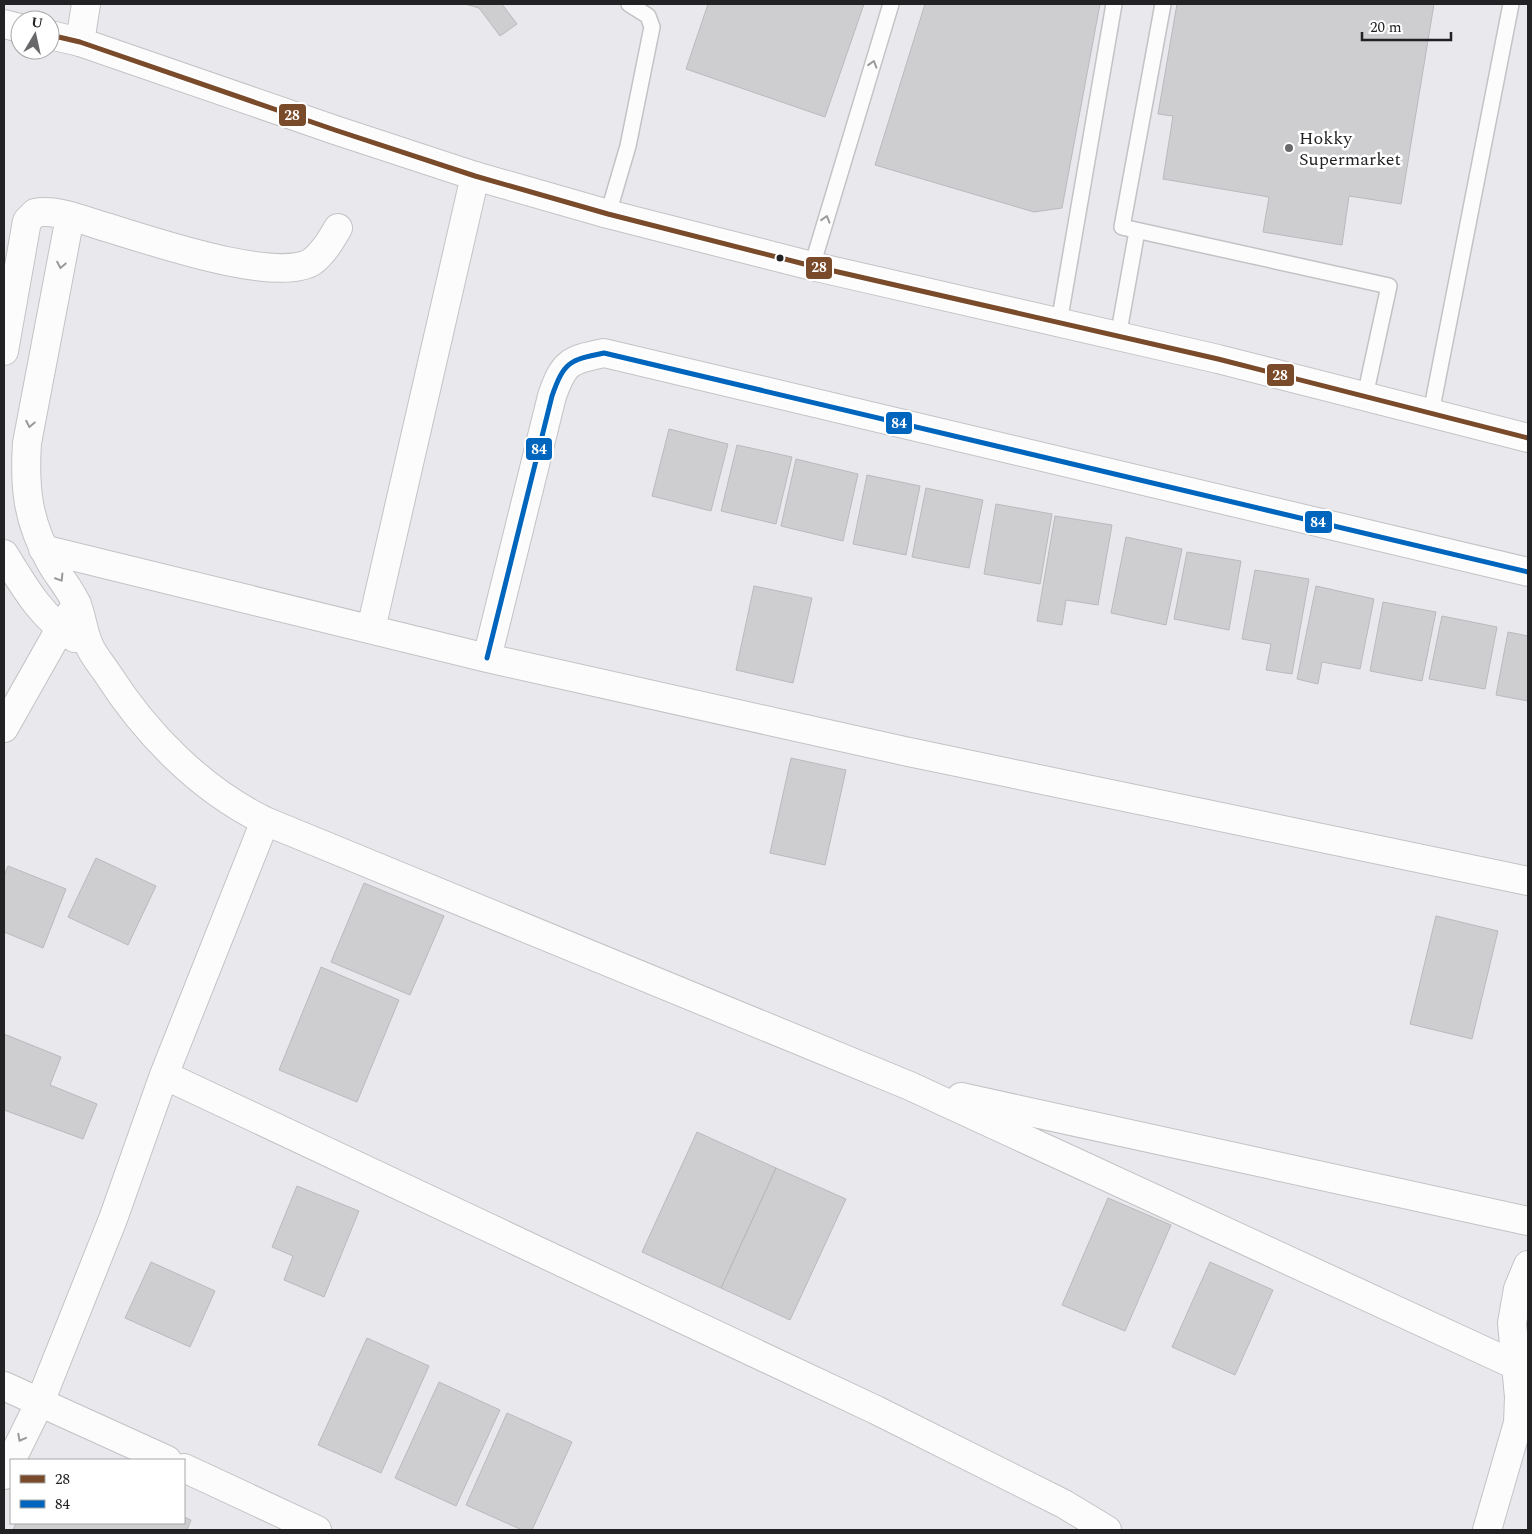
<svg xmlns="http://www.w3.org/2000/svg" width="1532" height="1534" viewBox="0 0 1532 1534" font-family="Spectral,serif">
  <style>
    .building { fill: #ceced0; stroke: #bababd }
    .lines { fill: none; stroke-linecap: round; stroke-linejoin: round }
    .service-casing { stroke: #c3c3c6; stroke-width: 18 }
    .minor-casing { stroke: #c3c3c6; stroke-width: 30 }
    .tertiary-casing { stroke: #c3c3c6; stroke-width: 30 }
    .service { stroke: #fcfcfc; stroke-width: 15 }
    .minor { stroke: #fcfcfc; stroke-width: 28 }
    .tertiary { stroke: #fcfcfc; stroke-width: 28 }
    .bus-1-casing { stroke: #fff; stroke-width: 9 }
    .bus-2-casing { stroke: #fff; stroke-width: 9 }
    .bus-1 { stroke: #7a4b2a; stroke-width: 5 }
    .bus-2 { stroke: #0065bd; stroke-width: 5 }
    .oneway { stroke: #9a9a9b }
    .poi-dot { fill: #68686b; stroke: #fff; stroke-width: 2 }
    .bus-dot { fill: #222225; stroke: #fff; stroke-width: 2 }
    .labels { text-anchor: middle; stroke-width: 5; stroke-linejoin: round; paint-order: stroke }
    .poi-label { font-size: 18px; fill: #222225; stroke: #fff; text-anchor: start }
    .line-badge { stroke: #fff; stroke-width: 2 }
    .badge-label { font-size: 14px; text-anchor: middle; font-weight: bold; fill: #fff }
  </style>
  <rect width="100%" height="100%" fill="#e9e9ed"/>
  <!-- building -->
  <path class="building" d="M465,4h37l15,20 -17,12 -21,-28z
    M708,4h156l-39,113 -139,-48z
    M925,4h175l-38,204 -28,4 -159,-47z
    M1177,4h257l-33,200 -52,-8 -7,49 -79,-13 6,-35 -106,-18 10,-63 -15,-2z
    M669,429l59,15 -17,67 -59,-15z
    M737,445l55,12 -16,67 -55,-13z
    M796,459l62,15 -15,67 -62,-15z
    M867,475l53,11 -14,69 -53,-11z
    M926,488l57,12 -14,68 -57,-11z
    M996,504l56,10 -12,70 -56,-10z
    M1055,516l57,9 -14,80 -32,-5 -4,25 -25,-4z
    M1126,537l56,12 -16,76 -55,-12z
    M1187,552l54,9 -12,69 -55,-11z
    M1255,570l54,9 -17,95 -26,-4 5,-26 -29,-5z
    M754,586l58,12 -19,85 -57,-13z
    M1316,586l58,13 -14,70 -38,-7 -4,22 -21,-5z
    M1383,602l53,10 -14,69 -52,-10z
    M1442,616l55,11 -12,62 -56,-10z
    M1508,632l20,4v65l-32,-6z
    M791,758l55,12 -21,95 -55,-12z
    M96,858l60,28 -28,59 -60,-28z
    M8,866l58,23 -23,59 -39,-16v-56z
    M364,883l80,33 -34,79 -79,-33z
    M1436,916l62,15 -26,108 -62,-15z
    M321,967l78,33 -42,102 -78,-32z
    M4,1034l57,23 -11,28 47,19 -14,35 -79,-29z
    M697,1132l79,36 -55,120 -79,-36z
    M776,1168l70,31 -56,121 -69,-32z
    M297,1186l62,25 -35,86 -40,-17 9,-24 -21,-9z
    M1108,1198l63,27 -46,106 -63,-26z
    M151,1262l64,29 -25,56 -65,-29z
    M1210,1262l63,28 -38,85 -63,-28z
    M367,1338l62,28 -48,107 -63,-28z
    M439,1382l61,28 -44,96 -61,-28z
    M507,1413l65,29 -40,88h-10l-56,-25z
    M184,1517l7,3 -4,10h-174l3,-7h168z"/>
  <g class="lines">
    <!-- service casing -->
    <g class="service-casing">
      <path id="service" d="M1163,4l-41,223 267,59 -24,110
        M608,214l20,-68 24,-119 -4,-11 -19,-12
        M812,266l79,-262
        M1059,323l55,-319
        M1118,337l19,-106
        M1431,413l80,-409"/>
    </g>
    <!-- minor casing -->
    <g class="minor-casing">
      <path id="minor" d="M4,24l16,4
        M50,35l30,7
        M4,351l23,-130 8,-8c20,-4 45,6 64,12 42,12 178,61 214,36 11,-9 18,-21 25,-33
        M43,549l444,109 417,93 624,130
        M4,554c19,31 38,65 71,84
        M371,629l104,-453
        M487,658l65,-262c12,-34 17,-36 52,-43l924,219
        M4,728l56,-99 17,-25
        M265,821l645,265 605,279
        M164,1075l712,335 188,94 43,26
        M961,1097l567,124
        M4,1386l163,74
        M184,1468l133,62
        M4,1475l36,-73 73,-183 51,-144 101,-254c-65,-32 -119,-87 -158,-148 -6,-9 -14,-18 -18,-28 -6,-13 -7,-28 -12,-40 -6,-15 -18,-28 -26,-42 -23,-41 -27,-74 -24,-120l43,-226
        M1487,1530l31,-107 1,-26 -7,-74 6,-34 10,-24"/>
    </g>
    <!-- tertiary casing -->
    <g class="tertiary-casing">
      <path id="tertiary" d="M86,4l-6,38 255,88 140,46 133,38 204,52 406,93 310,79"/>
    </g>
    <!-- service -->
    <use href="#service" class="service"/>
    <!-- minor -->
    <use href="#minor" class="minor"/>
    <!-- tertiary -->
    <use href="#tertiary" class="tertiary"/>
    <!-- bus-1 casing -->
    <g class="bus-1-casing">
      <path id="bus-1" d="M50,35l30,7 255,88 140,46 133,38 204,52 406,93 310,79"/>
    </g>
    <!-- bus-2 casing -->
    <g class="bus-2-casing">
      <path id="bus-2" d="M487,658l65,-262c12,-34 17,-36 52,-43l924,219"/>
    </g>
    <!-- bus-1 -->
    <use href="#bus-1" class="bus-1"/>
    <!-- bus-2 -->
    <use href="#bus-2" class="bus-2"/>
  </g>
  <!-- one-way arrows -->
  <defs><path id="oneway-chevron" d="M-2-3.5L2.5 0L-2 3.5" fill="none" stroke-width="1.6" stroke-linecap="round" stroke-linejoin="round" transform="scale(1.25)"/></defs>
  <g class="oneway">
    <use href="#oneway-chevron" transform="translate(873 64) rotate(-73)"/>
    <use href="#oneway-chevron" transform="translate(826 219) rotate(-73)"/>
    <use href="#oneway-chevron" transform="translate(61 265) rotate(101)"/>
    <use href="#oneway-chevron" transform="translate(30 424) rotate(101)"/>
    <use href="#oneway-chevron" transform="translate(60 578) rotate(58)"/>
    <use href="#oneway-chevron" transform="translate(21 1438) rotate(118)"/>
  </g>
  <!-- markers -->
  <circle class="poi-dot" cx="1289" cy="148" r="5"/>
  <circle class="bus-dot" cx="780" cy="258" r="4.5"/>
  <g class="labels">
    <!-- poi labels -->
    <g class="poi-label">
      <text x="1299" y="144">Hokky<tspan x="1299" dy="21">Supermarket</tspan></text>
    </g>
  </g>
  <g class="line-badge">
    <rect x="278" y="103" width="29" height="24" rx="5" fill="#7a4b2a"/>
    <rect x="805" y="256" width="28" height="24" rx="5" fill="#7a4b2a"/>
    <rect x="1266" y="363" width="29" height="24" rx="5" fill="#7a4b2a"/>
    <rect x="885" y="411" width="28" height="24" rx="5" fill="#0065bd"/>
    <rect x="525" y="437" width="28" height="24" rx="5" fill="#0065bd"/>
    <rect x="1304" y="510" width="29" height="24" rx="5" fill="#0065bd"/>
  </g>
  <g class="badge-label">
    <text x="292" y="120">28</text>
    <text x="819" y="272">28</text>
    <text x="1280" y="380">28</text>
    <text x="899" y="428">84</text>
    <text x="539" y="454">84</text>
    <text x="1318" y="527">84</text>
  </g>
  <!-- border -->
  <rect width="1532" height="1534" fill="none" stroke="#222225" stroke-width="10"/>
  <!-- legend -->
  <rect x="10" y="1459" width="175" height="65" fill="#ffffff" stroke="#a7a7a8"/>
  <rect x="20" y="1475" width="25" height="8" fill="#7a4b2a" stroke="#a7a7a8"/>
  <text x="55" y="1484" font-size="15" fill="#222225">28</text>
  <rect x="20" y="1500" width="25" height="8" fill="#0065bd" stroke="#a7a7a8"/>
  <text x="55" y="1509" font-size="15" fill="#222225">84</text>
  <!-- north arrow -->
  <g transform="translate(35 35) rotate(9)"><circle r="24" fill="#ffffff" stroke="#a7a7a8"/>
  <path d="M0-4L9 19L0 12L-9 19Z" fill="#68686b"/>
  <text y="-8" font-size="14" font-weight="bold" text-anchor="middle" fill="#222225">U</text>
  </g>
  <!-- scale -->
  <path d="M1362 32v8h89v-8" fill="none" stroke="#222225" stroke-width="2.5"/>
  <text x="1370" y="32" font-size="15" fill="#222225" stroke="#ffffff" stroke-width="4" paint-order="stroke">20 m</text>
</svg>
